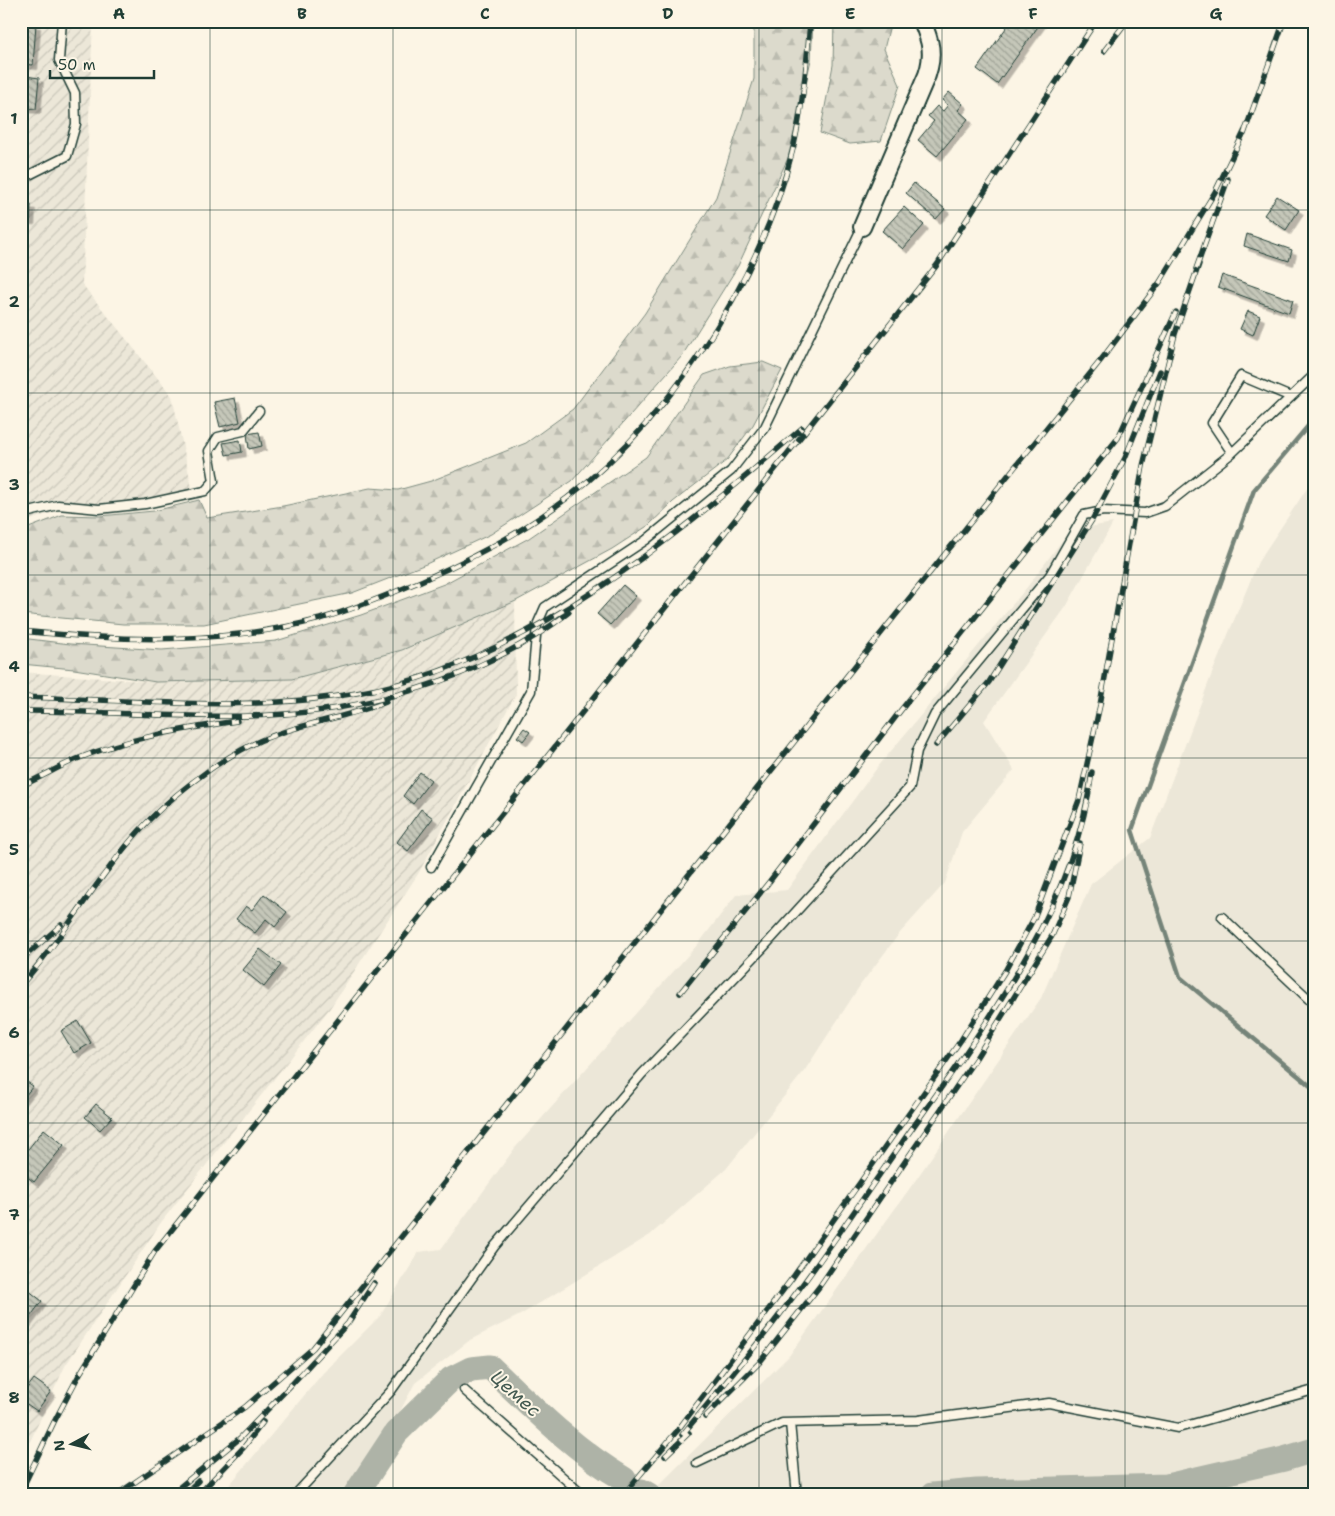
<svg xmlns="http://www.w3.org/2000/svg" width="1335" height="1516" viewBox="0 0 1335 1516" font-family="'Shantell Sans',sans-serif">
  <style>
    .built { fill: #ece7d8 }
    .industrial { fill: url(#industrial-furrows) }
    .forest { fill: url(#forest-firs); stroke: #7e8c80 }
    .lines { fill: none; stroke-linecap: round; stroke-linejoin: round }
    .stream { stroke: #758479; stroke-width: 4.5 }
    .river { stroke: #aeb3a7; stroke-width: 25 }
    .building { fill: url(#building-back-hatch); stroke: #1f3d34; filter: url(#shadow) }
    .service-casing { stroke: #1f3d34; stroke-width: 11 }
    .minor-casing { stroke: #1f3d34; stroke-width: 20 }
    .service { stroke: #fcf5e5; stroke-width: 8 }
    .minor { stroke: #fcf5e5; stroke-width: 16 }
    .rail-casing { stroke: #1f3d34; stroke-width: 5.5 }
    .rail { stroke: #fcf5e5; stroke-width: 4; stroke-dasharray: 11; stroke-linecap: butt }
    .grid { fill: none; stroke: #1f3d34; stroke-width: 1; stroke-opacity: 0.55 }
    .labels { text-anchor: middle; stroke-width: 4; stroke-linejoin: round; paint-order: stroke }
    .water-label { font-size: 19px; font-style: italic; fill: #435a51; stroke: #fcf5e5 }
    .neatline { fill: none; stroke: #1f3d34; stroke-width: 2 }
    .grid-label { font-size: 16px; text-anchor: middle; font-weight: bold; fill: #1f3d34 }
  </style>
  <defs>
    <pattern id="industrial-furrows" width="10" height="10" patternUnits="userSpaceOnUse" patternTransform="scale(1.25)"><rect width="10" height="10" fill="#ece7d8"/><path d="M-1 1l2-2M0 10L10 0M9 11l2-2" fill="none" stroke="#cac7ba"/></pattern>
    <pattern id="forest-firs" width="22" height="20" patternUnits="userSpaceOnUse" patternTransform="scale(1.25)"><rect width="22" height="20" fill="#dcdacc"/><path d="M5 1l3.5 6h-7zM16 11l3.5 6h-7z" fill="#bcbcb0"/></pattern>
    <pattern id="building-back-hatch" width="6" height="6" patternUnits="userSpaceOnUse" patternTransform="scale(1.25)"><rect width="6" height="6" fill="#c5c7b9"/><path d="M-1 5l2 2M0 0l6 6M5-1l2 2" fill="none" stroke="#9fa397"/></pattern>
    <filter id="shadow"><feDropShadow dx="4.5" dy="4.5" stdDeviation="0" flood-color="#0004"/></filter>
  </defs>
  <rect width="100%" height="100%" fill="#fcf5e5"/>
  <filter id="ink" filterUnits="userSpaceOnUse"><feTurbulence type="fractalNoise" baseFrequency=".02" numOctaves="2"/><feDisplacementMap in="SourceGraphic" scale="10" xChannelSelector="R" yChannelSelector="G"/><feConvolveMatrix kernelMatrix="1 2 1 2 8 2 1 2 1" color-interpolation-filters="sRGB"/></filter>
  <g filter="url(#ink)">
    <!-- built -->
    <path class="built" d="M1314,478v1017h-665l140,-139 126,-175 126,-183 50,-114 59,-46 61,-162 47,-114z
      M1113,523l-47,84 -82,114 30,49 -52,62 -17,51 -46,51 -38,50 -56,86 -79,99 -76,66 -128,79 -52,26 -55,43 -56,106 -6,6h-132l102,-122 57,-57 39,-64 22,-3 74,-101 184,-205 37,-48 51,-5 90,-122 151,-182 42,-56z"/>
    <!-- industrial -->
    <path class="industrial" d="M21,21h72l-11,263 90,112 22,101 -62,12h-69l-42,14z
      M515,601l1,93 -98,180 -88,134 -168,213 -97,145 -44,95v-789l135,10 136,-3 110,-29z"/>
    <!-- forest -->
    <path class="forest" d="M754,21h59l-2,39 -23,98 -50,108 -56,90 -110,125 -81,53 -65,30 -74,29 -148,31h-81l-102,-10v-83l41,-16 38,1 54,-5 45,-11 8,18 76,-12 87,-18 28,2 33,-9 95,-38 47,-34 72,-96 71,-116 38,-118z
      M834,21h57l-7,28 16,36 -19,56 -31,3 -30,-11 13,-68z
      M763,362l19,8 -29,55 -26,35 -54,42 -24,23 -37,24 -96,52 -114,49 -110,29 -136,3 -82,-13 -53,-5v-26l49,6 92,6 114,-9 85,-26 83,-31 85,-46 117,-81 58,-82 26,-9z"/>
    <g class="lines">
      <!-- stream -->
      <path class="stream" d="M1314,419l-60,71 -122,340 48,147 134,112"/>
      <!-- river -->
      <path class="river" d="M642,1491l7,4
        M355,1495l41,-62 55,-54 20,-10 19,-2c42,40 84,83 134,112
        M932,1495l45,-4 190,-5 117,-27 30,-9"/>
    </g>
    <!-- building -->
    <path class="building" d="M1011,21h31l-45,63 -20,-15z
      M21,23l15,1 -3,41 -12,-1z
      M26,76l13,2 -3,31 -13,-1z
      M949,92l14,12 -5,6 10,9 -31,37 -19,-16 16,-19 -6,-5 9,-10 6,5 5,-6 -6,-5z
      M914,183l31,26 -9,10 -30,-26z
      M1277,196l22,14 -13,20 -22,-15z
      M21,204l10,1 -1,15h-9z
      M904,207l20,18 -21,24 -21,-18z
      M1247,234l45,16 -3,11 -45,-15z
      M1222,275l71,25 -4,13 -71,-26z
      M1248,311l12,5 -7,19 -13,-6z
      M235,398l5,24 -20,5 -6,-25z
      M259,432l3,14 -13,3 -2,-15z
      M240,440l2,12 -16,3 -3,-12z
      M623,585l13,11 -26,29 -13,-11z
      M524,728l6,4 -7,9 -6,-4z
      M420,772l11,8 -18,24 -10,-8z
      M421,809l12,9 -25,33 -11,-9z
      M264,894l23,18 -12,15 -9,-8 -11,14 -19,-14 10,-13 6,4z
      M260,949l21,16 -17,22 -21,-17z
      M78,1021l13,22 -17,10 -13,-22z
      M21,1078l12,8 -12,15z
      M96,1104l16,13 -12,13 -15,-13z
      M44,1129l20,16 -30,37 -13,-10v-14z
      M23,1286l19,15 -21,28v-41z
      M34,1379l17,12 -14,20 -16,-11v-4z"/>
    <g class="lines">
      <!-- service casing -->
      <g class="service-casing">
        <path id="service" d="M21,179l46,-23 9,-32 -1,-31 -16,-33 3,-39
          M1232,453l-20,-30 29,-47 50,21
          M21,514l37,-9 41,4 46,-5 60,-13 9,-10 -5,-30 9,-14 25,-6 16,-20
          M431,867l100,-176 6,-66 8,-18 101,-67 85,-69 34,-44 97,-200
          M1222,917l92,87
          M464,1390l119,105
          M790,1423l7,72
          M697,1463l85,-40 136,-3 131,-17 129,25 136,-38
          M295,1495l96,-104 103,-144 148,-173 119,-124 149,-163 7,-36 18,-37 115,-139 34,-60 19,-4 42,2 20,-7 67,-53 82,-78"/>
      </g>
      <!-- minor casing -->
      <g class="minor-casing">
        <path id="minor" d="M862,227l65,-152c7,-21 4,-33 -5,-54"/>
      </g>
      <!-- service -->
      <use href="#service" class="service"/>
      <!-- minor -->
      <use href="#minor" class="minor"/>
      <!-- rail casing -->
      <g class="rail-casing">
        <path id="rail" d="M1104,51l23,-30
          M1244,134l40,-113
          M1196,269l32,-90
          M21,631c100,10 201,14 299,-12 34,-10 68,-24 101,-38 43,-19 85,-40 124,-67 119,-81 215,-230 249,-369 9,-40 13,-83 16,-124
          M21,697c113,3 229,16 341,-5 163,-29 318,-158 440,-264
          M21,711c88,-1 176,10 264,3 94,-6 211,-43 284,-102
          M936,745l53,-63 103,-162 33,-62 35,-87
          M21,786c19,-8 37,-19 56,-27 51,-21 105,-30 160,-38
          M21,960l40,-35
          M21,985c43,-48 75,-106 118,-154 28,-32 75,-68 114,-87 42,-20 90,-25 133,-42
          M680,993l89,-111 132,-172 217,-272 58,-126
          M705,1417l54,-54 60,-76 157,-229 76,-122 17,-39 11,-54
          M682,1435c34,-41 70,-83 102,-126 41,-53 78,-110 117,-165 79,-111 173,-233 191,-372
          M665,1456l24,-23
          M21,1491l33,-69 25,-47 76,-124 782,-986 159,-244
          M116,1495l129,-88 68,-59 504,-635 284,-353 59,-78 55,-90 31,-64
          M170,1495l70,-57 52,-54 56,-61 26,-40
          M183,1495l15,-14
          M198,1495l46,-48 19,-25
          M623,1495l54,-64 116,-154 168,-237 44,-69 29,-53 45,-118 21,-95 43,-239 32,-132 24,-70"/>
      </g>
      <!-- rail -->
      <use href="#rail" class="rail"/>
    </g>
  </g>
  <!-- grid -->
  <path class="grid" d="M210,21v1474M393,21v1474M576,21v1474M759,21v1474M942,21v1474M1125,21v1474M21,210h1293M21,393h1293M21,575h1293M21,758h1293M21,941h1293M21,1123h1293M21,1306h1293"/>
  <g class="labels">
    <!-- water labels -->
    <g class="water-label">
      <text transform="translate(516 1393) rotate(42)" y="7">Цемес</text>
    </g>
  </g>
  <!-- margin -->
  <rect width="1335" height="1516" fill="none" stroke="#fcf5e5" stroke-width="55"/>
  <!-- north arrow -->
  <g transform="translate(72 1444) rotate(263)" stroke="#fcf5e5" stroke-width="4" paint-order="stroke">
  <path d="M0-4L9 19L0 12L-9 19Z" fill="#1f3d34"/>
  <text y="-8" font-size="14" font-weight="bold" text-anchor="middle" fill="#1f3d34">N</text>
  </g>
  <!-- scale -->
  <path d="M50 70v8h104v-8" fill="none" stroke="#1f3d34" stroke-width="2.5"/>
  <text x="58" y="70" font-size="15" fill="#1f3d34" stroke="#fcf5e5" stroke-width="4" paint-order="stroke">50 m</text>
  <rect x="28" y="28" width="1280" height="1460" class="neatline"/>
  <g class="grid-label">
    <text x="119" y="19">A</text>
    <text x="302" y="19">B</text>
    <text x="485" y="19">C</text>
    <text x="668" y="19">D</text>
    <text x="850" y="19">E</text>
    <text x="1033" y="19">F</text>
    <text x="1216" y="19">G</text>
    <text x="14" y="124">1</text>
    <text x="14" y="307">2</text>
    <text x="14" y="490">3</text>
    <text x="14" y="672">4</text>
    <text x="14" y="855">5</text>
    <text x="14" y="1038">6</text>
    <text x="14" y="1220">7</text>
    <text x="14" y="1403">8</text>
  </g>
</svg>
